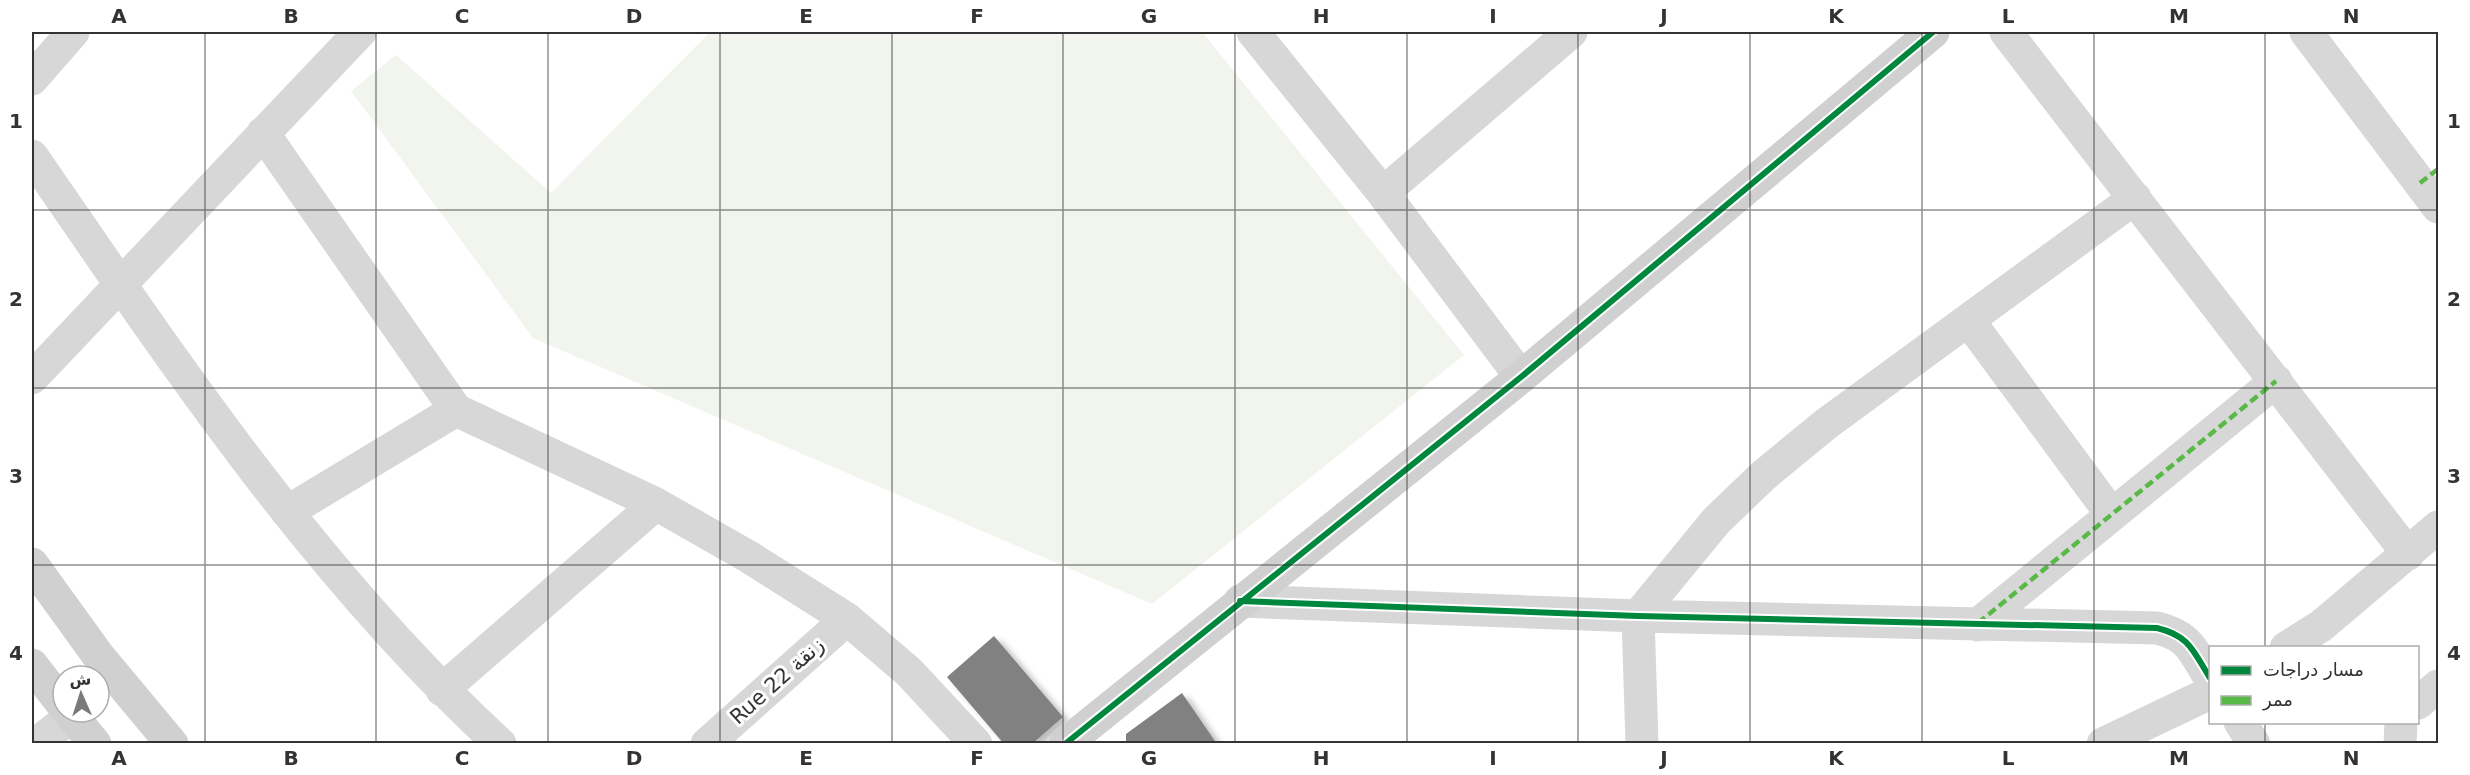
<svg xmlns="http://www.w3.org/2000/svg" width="2470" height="775" viewBox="0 0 2470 775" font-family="'DejaVu Sans','Noto Sans Arabic',sans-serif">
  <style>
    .green { fill: #f1f5ed }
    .building { fill: #818181; filter: url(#shadow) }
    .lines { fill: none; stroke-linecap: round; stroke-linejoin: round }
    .street { stroke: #d7d7d7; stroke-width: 33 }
    .secondary { stroke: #d0d0d0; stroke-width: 33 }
    .quiet { stroke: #58b947; stroke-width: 4.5; stroke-dasharray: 9 4.5; stroke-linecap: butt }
    .cycleway-casing { stroke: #fff; stroke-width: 10 }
    .cycleway { stroke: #00873e; stroke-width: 6 }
    .grid { fill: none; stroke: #333; stroke-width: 1.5; stroke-opacity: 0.55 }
    .labels { text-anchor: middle; stroke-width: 6; stroke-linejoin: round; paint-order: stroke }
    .street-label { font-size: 21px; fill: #333; stroke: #fff }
    .neatline { fill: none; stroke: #333; stroke-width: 2 }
    .grid-label { font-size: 20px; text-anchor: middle; font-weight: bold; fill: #333 }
  </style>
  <defs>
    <filter id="shadow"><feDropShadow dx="6" dy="4" stdDeviation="3" flood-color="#0004"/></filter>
  </defs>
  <rect width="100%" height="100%" fill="#fff"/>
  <!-- green -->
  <path class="green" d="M710,32h492l262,323 -312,249 -619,-266 -182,-247 45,-36 155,138z"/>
  <!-- building -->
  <path class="building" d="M994,636l69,81 -31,27h-28l-57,-67z
    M1182,693l35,51h-91v-10z"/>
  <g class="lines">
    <!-- street -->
    <path class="street" d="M1253,32l130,161 138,184
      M2006,32l402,522
      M2306,32l132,175
      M32,79l41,-47
      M263,133l193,277 200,94 93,53 98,62 62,53 67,72
      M32,156c141,205 283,418 468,588
      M1383,193l188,-161
      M1969,321l143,194
      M32,378l328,-346
      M287,512l169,-102
      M1240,601l398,15 519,12c33,8 36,23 53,50
      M1977,625l299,-244
      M2286,648l35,-22 117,-99
      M442,690l214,-186
      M2418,703l20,-17
      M2240,722l14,22
      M36,744l36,-28
      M707,744l140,-125
      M1642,744l-4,-128 78,-95 48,-46 62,-51 309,-226
      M2103,744l107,-51
      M2400,744l1,-22"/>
    <!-- secondary -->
    <path class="secondary" d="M32,564l65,90 75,90
      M32,665l31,40
      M69,712l26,32
      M1065,744l456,-367 412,-345"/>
    <!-- quiet -->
    <path class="quiet" d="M2420,183l18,-14
      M1978,623l298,-242"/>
    <!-- cycleway casing -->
    <g class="cycleway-casing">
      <path id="cycleway" d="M1240,601l398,15 519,12c33,8 36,23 53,50
        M1065,744l456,-367 412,-345"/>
    </g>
    <!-- cycleway -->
    <use href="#cycleway" class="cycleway"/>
  </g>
  <!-- grid -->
  <path class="grid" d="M205,32v712M376,32v712M548,32v712M720,32v712M892,32v712M1063,32v712M1235,32v712M1407,32v712M1578,32v712M1750,32v712M1922,32v712M2094,32v712M2265,32v616M32,210h2406M32,388h2406M32,565h2406M2265,722v22"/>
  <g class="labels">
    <!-- street labels -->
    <g class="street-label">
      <text transform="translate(777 681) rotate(-42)" y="7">Rue 22 زنقة</text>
    </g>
  </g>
  <!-- border -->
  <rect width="2470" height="775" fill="none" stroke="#ffffff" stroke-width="66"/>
  <!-- legend -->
  <rect x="2209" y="646" width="210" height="78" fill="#ffffff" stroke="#adadad" stroke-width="1.5"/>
  <rect x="2221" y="666" width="30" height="9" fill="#00873e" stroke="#adadad" stroke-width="1.5"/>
  <text x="2263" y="676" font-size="18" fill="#333333">مسار دراجات</text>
  <rect x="2221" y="696" width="30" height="9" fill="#58b947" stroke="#adadad" stroke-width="1.5"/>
  <text x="2263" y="706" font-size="18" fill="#333333">ممر</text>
  <!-- north arrow -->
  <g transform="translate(81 694) rotate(357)"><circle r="28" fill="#ffffff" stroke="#adadad" stroke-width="1.5"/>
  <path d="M0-4.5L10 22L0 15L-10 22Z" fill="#7a7a7a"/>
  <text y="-9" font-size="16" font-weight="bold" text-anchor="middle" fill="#333333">ش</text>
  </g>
  <rect x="33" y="33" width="2404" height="709" class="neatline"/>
  <g class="grid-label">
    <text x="119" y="23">A</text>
    <text x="291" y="23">B</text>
    <text x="462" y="23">C</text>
    <text x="634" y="23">D</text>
    <text x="806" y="23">E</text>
    <text x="977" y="23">F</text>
    <text x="1149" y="23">G</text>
    <text x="1321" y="23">H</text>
    <text x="1493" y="23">I</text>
    <text x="1664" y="23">J</text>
    <text x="1836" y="23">K</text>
    <text x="2008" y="23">L</text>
    <text x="2179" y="23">M</text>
    <text x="2351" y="23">N</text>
    <text x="16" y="128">1</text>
    <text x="2454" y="128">1</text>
    <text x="16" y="306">2</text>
    <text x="2454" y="306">2</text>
    <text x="16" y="483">3</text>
    <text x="2454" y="483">3</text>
    <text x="16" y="660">4</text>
    <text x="2454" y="660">4</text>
    <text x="119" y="765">A</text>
    <text x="291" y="765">B</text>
    <text x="462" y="765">C</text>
    <text x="634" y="765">D</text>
    <text x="806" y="765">E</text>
    <text x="977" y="765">F</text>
    <text x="1149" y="765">G</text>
    <text x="1321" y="765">H</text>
    <text x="1493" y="765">I</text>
    <text x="1664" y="765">J</text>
    <text x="1836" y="765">K</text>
    <text x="2008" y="765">L</text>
    <text x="2179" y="765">M</text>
    <text x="2351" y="765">N</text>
  </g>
</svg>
